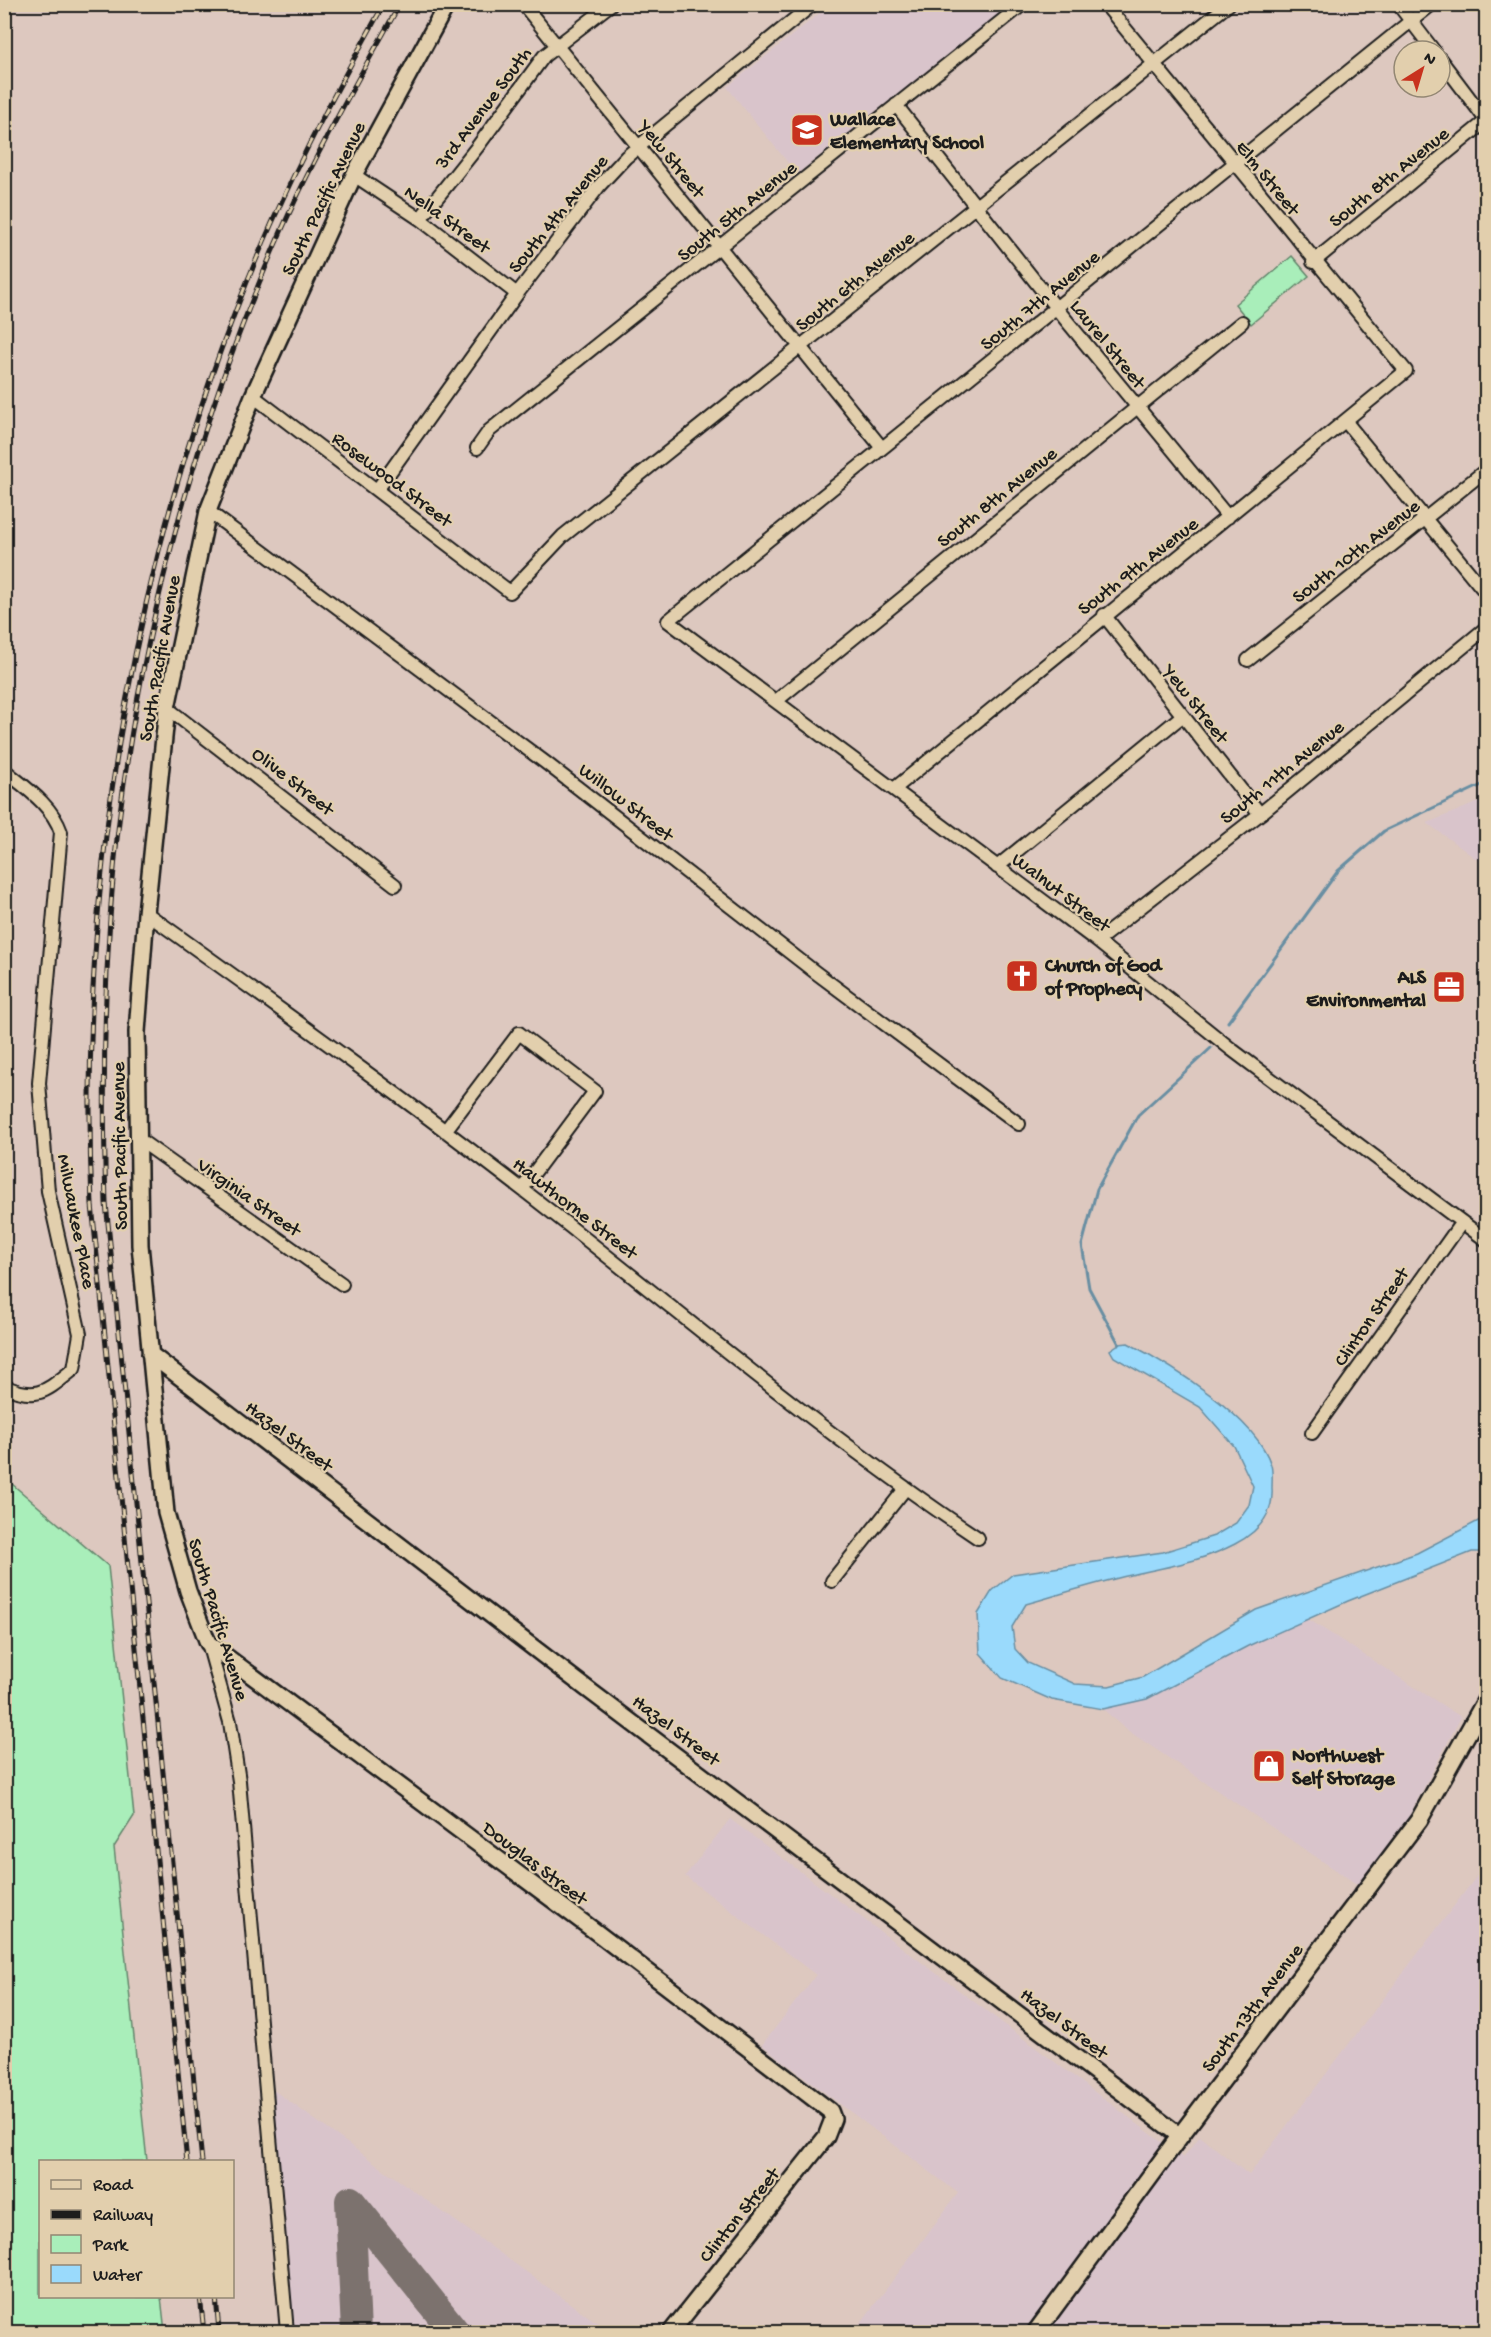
<svg xmlns="http://www.w3.org/2000/svg" width="1491" height="2337" viewBox="0 0 1491 2337" font-family="'Gochi Hand',sans-serif">
  <style>
    .built { fill: #d9c4cb }
    .green { fill: #a9eeba; stroke: #62856b; stroke-width: 1.5 }
    .water { fill: #9adafc; stroke: #688ea2; stroke-width: 1.5 }
    .lines { fill: none; stroke-linecap: round; stroke-linejoin: round }
    .stream { stroke: #688ea2; stroke-width: 3 }
    .taxiway { stroke: #7c726e; stroke-width: 30 }
    .minor-casing { stroke: #1c1c1c; stroke-width: 16 }
    .tertiary-casing { stroke: #1c1c1c; stroke-width: 20 }
    .secondary-casing { stroke: #1c1c1c; stroke-width: 21 }
    .minor { stroke: #e2cfad; stroke-width: 12 }
    .tertiary { stroke: #e2cfad; stroke-width: 15 }
    .secondary { stroke: #e2cfad; stroke-width: 16 }
    .rail-casing { stroke: #1c1c1c; stroke-width: 5 }
    .rail { stroke: #e2cfad; stroke-width: 3; stroke-dasharray: 9; stroke-linecap: butt }
    .labels { text-anchor: middle; stroke-width: 4.5; stroke-linejoin: round; paint-order: stroke }
    .street-label { font-size: 20px; fill: #1c1c1c; stroke: #e2cfad }
    .poi-label { font-size: 20px; font-weight: bold; fill: #1c1c1c; stroke: #e2cfad; text-anchor: start }
  </style>
  <rect width="100%" height="100%" fill="#ddc8bf"/>
  <filter id="ink" filterUnits="userSpaceOnUse"><feTurbulence type="fractalNoise" baseFrequency=".0167" numOctaves="2"/><feDisplacementMap in="SourceGraphic" scale="12" xChannelSelector="R" yChannelSelector="G"/><feConvolveMatrix kernelMatrix="1 2 1 2 8 2 1 2 1" color-interpolation-filters="sRGB"/></filter>
  <g filter="url(#ink)">
    <!-- built -->
    <path class="built" d="M830,5h180l-213,169 -70,-87z
      M1486,799v67l-59,-43z
      M1308,1619l153,98 -53,101 -50,67 -234,-157 -21,-19 44,-10 101,-53z
      M730,1819l453,339 17,-22 49,39 237,-311v468h-632l104,-139 -196,-148 54,-70 -131,-99z
      M272,2089l338,243h-317z"/>
    <!-- green -->
    <path class="green" d="M1292,256l17,20 -58,48 -16,-20z
      M5,1478l103,88 26,250 -20,31 33,314 -107,1v134l121,1 4,35h-160z"/>
    <!-- water -->
    <path class="water" d="M1128,1343c42,22 129,75 143,122 2,7 1,16 1,23 2,26 -14,44 -37,56 -32,17 -69,23 -104,31 -36,8 -70,19 -105,29l-14,23 3,22 13,14 47,21 34,2 34,-9 113,-67 161,-57 69,-36v35h-14l-124,49 -100,45 -101,53 -44,10 -51,-9 -50,-22 -22,-25 -2,-39 14,-23 21,-17 150,-22 51,-16 22,-13 13,-18 4,-19 -19,-40 -34,-39 -86,-50 -4,-7 9,-6z"/>
    <g class="lines">
      <!-- stream -->
      <path class="stream" d="M1228,1022l110,-151 46,-40 102,-48
        M1119,1344l-30,-56 -7,-43 15,-56 41,-74 73,-67"/>
      <!-- taxiway -->
      <path class="taxiway" d="M350,2201l105,131
        M350,2201l6,131"/>
      <!-- minor casing -->
      <g class="minor-casing">
        <path id="minor" d="M523,4l359,444
          M1398,4l36,47
          M1432,4l-764,617 429,320 134,108 255,191
          M1440,59l46,61
          M896,105l161,204 171,208
          M354,175l66,44 97,75
          M420,219l58,-73 66,-90 67,-52
          M1313,262l173,-141
          M253,396l257,196 53,-56 666,-532
          M1346,422l140,171
          M477,448l12,-17 534,-427
          M377,490l140,-196 82,-108 27,-29 187,-153
          M208,511l338,252 269,209 204,152
          M1104,615l156,199
          M1248,660l238,-190
          M776,701l466,-379
          M167,708l228,177
          M4,770c22,18 48,35 57,62l-22,251 9,108 32,143 -6,35c-27,21 -36,33 -70,17
          M894,789l512,-418 -301,-367
          M997,867l185,-151
          M146,913c137,98 275,197 408,301 140,110 277,226 424,324
          M1097,941l163,-127 226,-186
          M445,1131l74,-98 76,58 -73,98
          M137,1138l205,146
          M1312,1433l150,-211
          M832,1581l73,-92
          M208,1643l22,79 9,59 48,551"/>
      </g>
      <!-- tertiary casing -->
      <g class="tertiary-casing">
        <path id="tertiary" d="M447,4l-93,171 -101,221 -45,115 -41,197 -21,205 -9,119 3,213 26,268 22,78 20,52 384,286 238,182 3,8 -7,18 -155,195
          M150,1354l440,337 590,445"/>
      </g>
      <!-- secondary casing -->
      <g class="secondary-casing">
        <path id="secondary" d="M1036,2332l144,-196 239,-316 67,-120"/>
      </g>
      <!-- minor -->
      <use href="#minor" class="minor"/>
      <!-- tertiary -->
      <use href="#tertiary" class="tertiary"/>
      <!-- secondary -->
      <use href="#secondary" class="secondary"/>
      <!-- rail casing -->
      <g class="rail-casing">
        <path id="rail" d="M187,2162l-95,-957c-14,-335 44,-675 180,-982 33,-75 72,-147 112,-219
          M202,2162l-96,-959c-4,-130 -2,-261 14,-390 25,-200 81,-402 163,-586 34,-76 76,-150 117,-223
          M200,2296l4,36
          M216,2296l3,36"/>
      </g>
      <!-- rail -->
      <use href="#rail" class="rail"/>
    </g>
  </g>
  <!-- icons -->
  <defs>
    <g id="school-square" transform="scale(1.725)"><rect x="-9" y="-9" width="18" height="18" rx="4" fill="#c8321e" stroke="#e2cfad"/><path d="M0-5L7-2L0 1L-7-2ZM-4 1L0 2.5L4 1V4Q0 6-4 4Z" fill="#fff"/></g>
    <g id="church-square" transform="scale(1.725)"><rect x="-9" y="-9" width="18" height="18" rx="4" fill="#c8321e" stroke="#e2cfad"/><path d="M-1.2-6h2.4v3.5h3.3v2.4h-3.3V6h-2.4V-.1h-3.3v-2.4h3.3Z" fill="#fff"/></g>
    <g id="office-square" transform="scale(1.725)"><rect x="-9" y="-9" width="18" height="18" rx="4" fill="#c8321e" stroke="#e2cfad"/><path d="M-6-3h4V-5.5h4V-3h4V5H-6ZM-1-4.5V-3h2v-1.5ZM-6 0V1H6V0Z" fill="#fff"/></g>
    <g id="shop-square" transform="scale(1.725)"><rect x="-9" y="-9" width="18" height="18" rx="4" fill="#c8321e" stroke="#e2cfad"/><path d="M-5-2.5h2.3a2.7 3.5 0 0 1 5.4 0H5L5.5 6h-11ZM-1.5-2.5h3a1.5 2.3 0 0 0-3 0Z" fill="#fff"/></g>
  </defs>
  <g fill-rule="evenodd">
    <use href="#school-square" x="807" y="130"/>
    <use href="#church-square" x="1022" y="976"/>
    <use href="#office-square" x="1449" y="987"/>
    <use href="#shop-square" x="1269" y="1766"/>
  </g>
  <g class="labels">
    <!-- street labels -->
    <g class="street-label">
      <text transform="translate(482 107) rotate(-53)" y="7">3rd Avenue South</text>
      <text transform="translate(673 158) rotate(51)" y="7">Yew Street</text>
      <text transform="translate(1388 176) rotate(-39)" y="7">South 8th Avenue</text>
      <text transform="translate(1269 177) rotate(51)" y="7">Elm Street</text>
      <text transform="translate(322 198) rotate(-64)" y="7">South Pacific Avenue</text>
      <text transform="translate(736 210) rotate(-39)" y="7">South 5th Avenue</text>
      <text transform="translate(557 213) rotate(-51)" y="7">South 4th Avenue</text>
      <text transform="translate(448 218) rotate(36)" y="7">Nella Street</text>
      <text transform="translate(854 280) rotate(-39)" y="7">South 6th Avenue</text>
      <text transform="translate(1039 299) rotate(-39)" y="7">South 7th Avenue</text>
      <text transform="translate(1109 343) rotate(51)" y="7">Laurel Street</text>
      <text transform="translate(393 478) rotate(37)" y="7">Rosewood Street</text>
      <text transform="translate(996 496) rotate(-39)" y="7">South 8th Avenue</text>
      <text transform="translate(1355 550) rotate(-38)" y="7">South 10th Avenue</text>
      <text transform="translate(1137 565) rotate(-38)" y="7">South 9th Avenue</text>
      <text transform="translate(158 658) rotate(-80)" y="7">South Pacific Avenue</text>
      <text transform="translate(1197 703) rotate(52)" y="7">Yew Street</text>
      <text transform="translate(1281 771) rotate(-39)" y="7">South 11th Avenue</text>
      <text transform="translate(294 780) rotate(38)" y="7">Olive Street</text>
      <text transform="translate(627 801) rotate(38)" y="7">Willow Street</text>
      <text transform="translate(1062 891) rotate(37)" y="7">Walnut Street</text>
      <text transform="translate(118 1146) rotate(-91)" y="7">South Pacific Avenue</text>
      <text transform="translate(250 1196) rotate(35)" y="7">Virginia Street</text>
      <text transform="translate(576 1207) rotate(38)" y="7">Hawthorne Street</text>
      <text transform="translate(78 1221) rotate(79)" y="7">Milwaukee Place</text>
      <text transform="translate(1370 1316) rotate(-55)" y="7">Clinton Street</text>
      <text transform="translate(290 1435) rotate(37)" y="7">Hazel Street</text>
      <text transform="translate(220 1619) rotate(73)" y="7">South Pacific Avenue</text>
      <text transform="translate(677 1729) rotate(37)" y="7">Hazel Street</text>
      <text transform="translate(536 1862) rotate(37)" y="7">Douglas Street</text>
      <text transform="translate(1251 2007) rotate(-53)" y="7">South 13th Avenue</text>
      <text transform="translate(1065 2022) rotate(37)" y="7">Hazel Street</text>
      <text transform="translate(738 2214) rotate(-51)" y="7">Clinton Street</text>
    </g>
    <!-- poi labels -->
    <g class="poi-label">
      <text x="830" y="125">Wallace<tspan x="830" dy="23">Elementary School</tspan></text>
      <text x="1045" y="971">Church of God<tspan x="1045" dy="23">of Prophecy</tspan></text>
      <text x="1426" y="983" text-anchor="end">ALS<tspan x="1426" dy="23">Environmental</tspan></text>
      <text x="1292" y="1761">Northwest<tspan x="1292" dy="23">Self Storage</tspan></text>
    </g>
  </g>
  <!-- margin -->
  <rect width="1491" height="2337" fill="none" stroke="#e2cfad" stroke-width="24"/>
  <rect x="12" y="12" width="1467" height="2313" fill="none" stroke="#1c1c1c" stroke-width="2" filter="url(#ink)"/>
  <!-- legend -->
  <rect x="39" y="2160" width="195" height="138" fill="#e2cfad" stroke="#938773" stroke-width="1.5"/>
  <rect x="51" y="2180" width="30" height="9" fill="#e2cfad" stroke="#938773" stroke-width="1.5"/>
  <text x="93" y="2190" font-size="18" fill="#1c1c1c">Road</text>
  <rect x="51" y="2210" width="30" height="9" fill="#1c1c1c" stroke="#938773" stroke-width="1.5"/>
  <text x="93" y="2220" font-size="18" fill="#1c1c1c">Railway</text>
  <rect x="51" y="2235" width="30" height="18" fill="#a9eeba" stroke="#938773" stroke-width="1.5"/>
  <text x="93" y="2250" font-size="18" fill="#1c1c1c">Park</text>
  <rect x="51" y="2265" width="30" height="18" fill="#9adafc" stroke="#938773" stroke-width="1.5"/>
  <text x="93" y="2280" font-size="18" fill="#1c1c1c">Water</text>
  <!-- north arrow -->
  <g transform="translate(1422 69) rotate(37)"><circle r="28" fill="#e2cfad" stroke="#938773" stroke-width="1.5"/>
  <path d="M0-4.5L10 22L0 15L-10 22Z" fill="#c8321e"/>
  <text y="-9" font-size="16" font-weight="bold" text-anchor="middle" fill="#1c1c1c">N</text>
  </g>
</svg>
